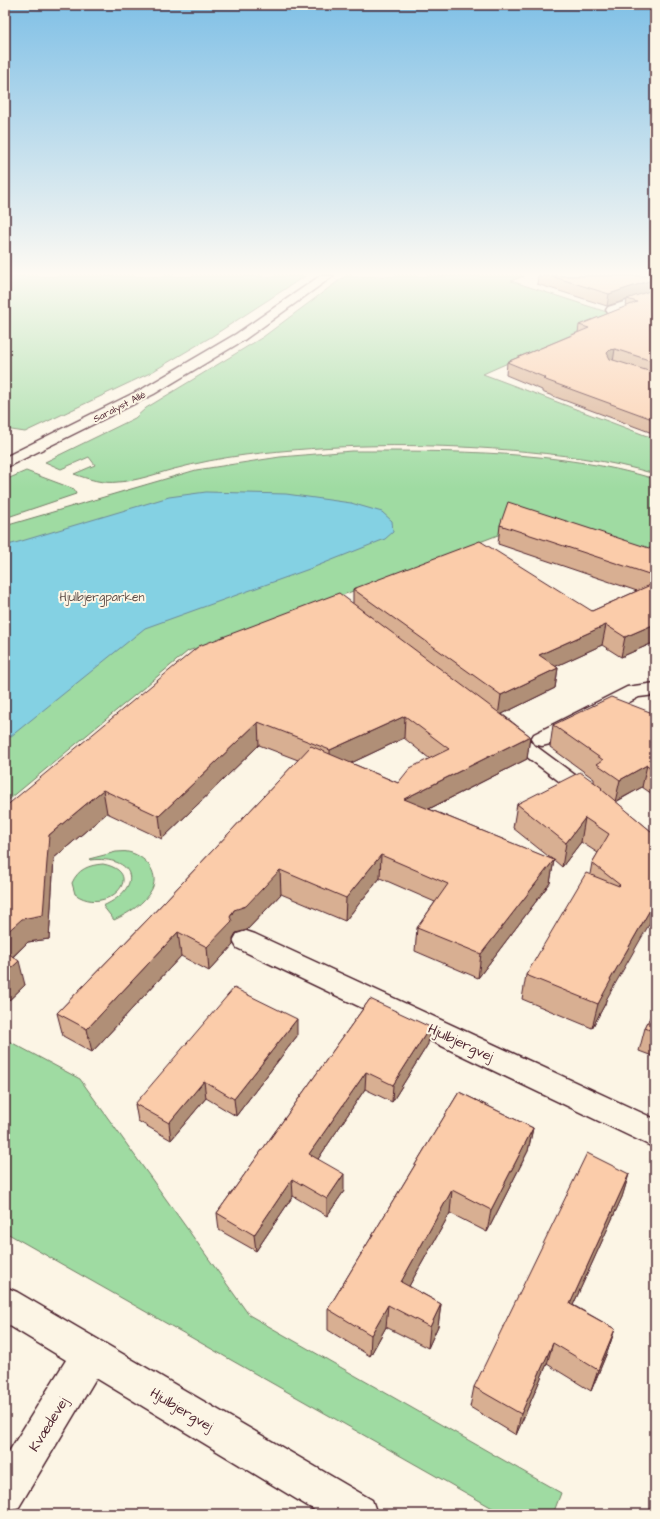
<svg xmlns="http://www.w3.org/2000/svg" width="660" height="1519" viewBox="0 0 660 1519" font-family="'Architects Daughter',sans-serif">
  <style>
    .green { fill: #9fdba2; stroke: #747d66 }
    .water { fill: #84d1e3; stroke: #6d8a99 }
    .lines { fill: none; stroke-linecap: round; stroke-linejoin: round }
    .lane-casing { stroke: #4a1f2b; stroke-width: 3 }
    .street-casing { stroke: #4a1f2b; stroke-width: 3 }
    .secondary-casing { stroke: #4a1f2b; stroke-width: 3 }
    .lane { fill: #fcf5e5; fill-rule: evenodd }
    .street { fill: #fcf5e5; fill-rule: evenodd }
    .secondary { fill: #fcf5e5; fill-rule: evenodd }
    .wall { fill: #d8af92; stroke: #4a1f2b; fill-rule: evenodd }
    .shaded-wall { fill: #b08f77; stroke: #4a1f2b }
    .building { fill: #fbccaa; stroke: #4a1f2b }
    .labels { text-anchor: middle; stroke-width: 4; stroke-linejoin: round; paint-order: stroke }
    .far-street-label { font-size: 10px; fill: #4a1f2b; stroke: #fcf5e5 }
    .park-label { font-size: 12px; fill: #5f4e49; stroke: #fcf5e5 }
    .near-street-label { font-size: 14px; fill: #4a1f2b; stroke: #fcf5e5 }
  </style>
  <rect width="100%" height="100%" fill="#fcf5e5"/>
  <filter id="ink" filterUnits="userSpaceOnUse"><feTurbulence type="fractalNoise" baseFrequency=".025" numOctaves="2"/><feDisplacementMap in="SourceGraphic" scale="8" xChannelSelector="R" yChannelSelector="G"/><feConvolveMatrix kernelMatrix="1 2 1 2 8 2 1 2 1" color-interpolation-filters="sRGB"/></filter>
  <g filter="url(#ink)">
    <!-- green -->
    <path class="green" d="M5,276h300l-94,61 -61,36 -125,59 -20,-3z
      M345,276h179l-13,5 105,34 -133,59 172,65v35c-47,-14 -97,-20 -146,-24 -88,-7 -177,-6 -264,5 -24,3 -48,8 -71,14 -19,5 -37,12 -56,13 -15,2 -30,-3 -44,-8l21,-9 -6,-8 -28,12 -16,-7 90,-44 11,-10 117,-71z
      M352,451c100,0 206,-1 303,28v78l-113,-36 -44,14 -176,68 -134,48 -183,152v-277l191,-56 84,-13z
      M26,471l48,18 2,5 -71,24v-38z
      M116,852c4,0 8,-1 12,0 16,3 32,20 24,37 -8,15 -23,24 -38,31l-11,-14c42,-19 32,-51 -13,-46l-1,-1z
      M103,864c46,9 3,53 -28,30l-3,-11c6,-14 17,-18 31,-19z
      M5,1039l75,40 169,236 312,178 -8,21h-50l-498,-282z"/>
    <!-- water -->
    <path class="water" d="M206,492l80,2 65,9 31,9 10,9 1,11 -8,7 -73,29 -167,60 -140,113v-195l164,-49z"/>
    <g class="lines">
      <!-- lane casing -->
      <g class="lane-casing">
        <path id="lane" d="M508,729l6,1 80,59 2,4 -2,4 -7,2 -7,-2 -78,-59 -3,-4 3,-4z"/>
      </g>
      <!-- street casing -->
      <g class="street-casing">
        <path id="street" d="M655,292v7l-43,15 -4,-1 -2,-3 2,-3z
          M655,683v12l-16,2 -89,47 -8,2 -8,-2 -3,-5 3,-5 93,-47z
          M246,931l9,3 400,185v29l-418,-200 -4,-7 4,-7z
          M5,1287l12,5 355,208 5,14h-56l-225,-136 -77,129 -14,5v-54l61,-98 -61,-37z"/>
      </g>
      <!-- secondary casing -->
      <g class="secondary-casing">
        <path id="secondary" d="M320,276h13l-89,64 -90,54 -149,74v-11l139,-69 92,-54z"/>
      </g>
      <!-- lane -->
      <use href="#lane" class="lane"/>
      <!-- street -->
      <use href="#street" class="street"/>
      <!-- secondary -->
      <use href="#secondary" class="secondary"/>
    </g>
    <!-- wall -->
    <path class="wall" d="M538,276h117v158l-113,-42v-2l-36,-15 1,-13 71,-29 1,-8 47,-18 1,-8 -20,7 -70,-22z
      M500,525l155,25v92l-34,15 -19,-12 -46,21 2,2 -3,20 -53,26 28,22 -3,23 -98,50 124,51 -40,-32 4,-24 77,-22v-3l-44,-32 3,-22 102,-11v82l-13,-9 -26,15 36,30 -47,172 -13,24 -70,-29 4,-24 64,-101 2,-11 6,-10 -17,-11 -19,25 -8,-7 -4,23 -72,95 -63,-27 2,-23 18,-26 -55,-24 -35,43 -64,-27 -34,36 -11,3 -3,5v7l-24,26 -28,-15 -89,96 -29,-16 -6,-23 93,-96 148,-157 -39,-15 -97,94 -55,-26 -53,45 -5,81 -21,3 -15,15 12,28 -20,19v-197l348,-204v-14l239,22 45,-20 -139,-47zM404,738l26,21 -32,24 -47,-20z
      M370,999l58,45 -36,58 -27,-13 -47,70 26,32 -17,25 -34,-20 -37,55 -37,-21 -2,-17z
      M655,1007v50l-16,-6 6,-23z
      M297,1036l-61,80 -30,-18 -35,42 -33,-19 -3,-17z
      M459,1092l74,36 -5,23 -41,81 -37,-19 -41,73 32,18 -3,22 -10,22 -42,-21 -16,29 -42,-26v-21z
      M629,1174l-7,23 -49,108 42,24 -7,21 -17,41 -44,-27 -31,71 -46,-28 4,-20z"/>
    <!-- shaded-wall -->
    <path class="shaded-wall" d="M655,279v12l-48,15 2,-12z
      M615,349l-2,13 -8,4 2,-13 3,-3z
      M655,624v18l-34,15 4,-20z
      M606,625l-4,20 -65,30 2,-20z
      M558,668l-3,20 -57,28 3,-21z
      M405,716l-1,22 -74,35v-23z
      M258,722l1,23 -97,94 -3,-23z
      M530,736l-3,23 -124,63 1,-23z
      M647,765l-5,22 -27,15 5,-22z
      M103,790l4,23 -53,45 -5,81 -21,3 -23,22v-30l44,-99z
      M585,818l-4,24 -19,25 4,-24z
      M381,855l-1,23 -35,43 1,-23z
      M554,860l-4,23 -72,95 3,-24z
      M280,870l1,24 -34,36 -11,3 -3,5v7l-24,26 -2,-24 23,-30 4,-7z
      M655,901v13l-49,86 -1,4 -13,24 6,-24 12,-24z
      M178,932l3,24 -89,96 -5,-23z
      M19,961l6,24 -20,19v-30z
      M297,1019v17l-61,80 -2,-17z
      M430,1027l-2,17 -36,58 1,-17z
      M366,1072l-1,17 -55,82 -1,-17z
      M204,1081l2,17 -35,42 -2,-17z
      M533,1128l-5,23 -41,81 4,-22z
      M344,1174v17l-17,25v-17z
      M629,1174l-7,23 -58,128 6,-21z
      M292,1179l1,17 -37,55 -2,-16z
      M452,1190l-2,23 -51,91 2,-22z
      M441,1304l-3,22 -10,22 2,-21z
      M388,1305l-2,22 -16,29 1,-21z
      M615,1329l-7,21 -17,41 7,-21z
      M553,1343l-6,21 -31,71 5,-21z"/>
    <!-- building -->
    <path class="building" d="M551,276h104v3l-46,15z
      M655,289v73l-40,-13 -5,1 -3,3 3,6 45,14v47l-112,-41 3,-1 -39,-16 82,-34 -10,-3 58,-23 -10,-3z
      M508,502l147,48v26l-155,-51z
      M480,541l112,70 63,-28v41l-30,13 -19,-12 -67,30 19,13 -57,27 -148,-106z
      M339,593l191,143 -126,63 150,61 -73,94 -64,-26 31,-44 -67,-29 -35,43 -66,-28 -34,36 -12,4 -4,7 2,4 -25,26 -29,-15 -91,97 -30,-16 93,-96 161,-171 87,37 12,-15 39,-19 -44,-33 -75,34 -72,-28 -99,94 -56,-26 -54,45 -6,80 -21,4 -17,15v-127l194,-161z
      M611,697l44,17v57l-8,-6 -27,15 -23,-16 6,-4 -50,-35z
      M580,772l22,16 -1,1 51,43 3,-1v70l-45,79h1l-13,24 -72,-29 60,-102 33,13 1,-1 -28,-22 17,-29 -24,-16 -19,25 -49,-39z
      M5,951l14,10 -14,13z
      M234,988l63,31 -63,80 -30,-18 -35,42 -34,-19z
      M370,999l60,28 -37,58 -27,-13 -57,82 35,20 -17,25 -35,-20 -38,56 -37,-22z
      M655,1007v25l-10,-4z
      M459,1092l74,36 -42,82 -39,-20 -51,92 40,22 -11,23 -42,-22 -17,30 -43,-26z
      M587,1153l42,21 -59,130 45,25 -17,41 -45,-27 -32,71 -47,-27z"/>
  </g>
  <!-- sky -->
  <linearGradient id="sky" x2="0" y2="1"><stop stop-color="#80c0e6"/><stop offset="0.56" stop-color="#fefaf3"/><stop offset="1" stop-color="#fefaf3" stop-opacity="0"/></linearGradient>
  <rect width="660" height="489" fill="url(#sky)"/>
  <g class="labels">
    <!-- far-street labels -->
    <g class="far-street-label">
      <text transform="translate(119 406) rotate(-27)" y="4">Saralyst Allé</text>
    </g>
    <!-- park labels -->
    <g class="park-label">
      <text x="102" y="601">Hjulbjergparken</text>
    </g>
    <!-- near-street labels -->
    <g class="near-street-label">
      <text transform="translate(461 1042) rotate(25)" y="5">Hjulbjergvej</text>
      <text transform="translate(182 1409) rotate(31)" y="5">Hjulbjergvej</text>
      <text transform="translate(48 1424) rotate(-58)" y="5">Kvædevej</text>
    </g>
  </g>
  <!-- margin -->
  <rect width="660" height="1519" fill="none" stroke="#fcf5e5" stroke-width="20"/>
  <rect x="10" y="10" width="640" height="1499" fill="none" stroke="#4a1f2b" stroke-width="1.5" filter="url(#ink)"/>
</svg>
